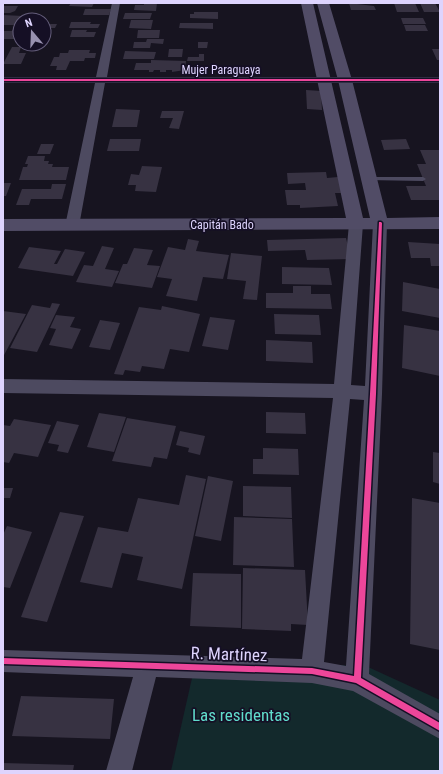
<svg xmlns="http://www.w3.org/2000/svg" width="443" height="774" viewBox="0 0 443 774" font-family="'Roboto Condensed',sans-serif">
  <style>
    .green { fill: #13292c }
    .building { fill: #373242 }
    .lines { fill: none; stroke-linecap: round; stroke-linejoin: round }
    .lane { fill: #4d4a60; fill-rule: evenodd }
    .street { fill: #4d4a60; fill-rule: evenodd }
    .secondary { fill: #514c66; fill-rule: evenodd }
    .cycleway-casing { stroke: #150f25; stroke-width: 3 }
    .cycleway { fill: #ed469a; fill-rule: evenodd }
    .labels { text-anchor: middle; stroke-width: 3.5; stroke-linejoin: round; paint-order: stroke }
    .far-street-label { font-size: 12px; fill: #ded4fe; stroke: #150f25 }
    .near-street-label { font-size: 17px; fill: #ded4fe; stroke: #150f25 }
    .near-park-label { font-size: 17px; fill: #61dccc; stroke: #150f25 }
  </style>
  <rect width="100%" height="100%" fill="#171420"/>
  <!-- green -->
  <path class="green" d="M197,656l171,11 72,33v71h-269z"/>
  <!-- building -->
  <path class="building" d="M71,3h23l-2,4 -23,-1z
    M144,3h13l-1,8 -22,-1 1,-5h9z
    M349,3l25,3 2,4h-25z
    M394,3h21l4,9h-22z
    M420,3h15l5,9h-16z
    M3,6h15l-3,5 -5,2h-7z
    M85,9h26l-2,6h-26z
    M194,12h24v7l-28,-1v-4h4z
    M125,13h27l-2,6h-27z
    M3,15l20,1 -6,9h-14z
    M401,18h22l3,6h-23z
    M131,20h22l-2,9 -22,-1z
    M71,22h20l-1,2h10l-2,4h-29z
    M180,23h33v6l-34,-1z
    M44,24h13l-2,4h-11z
    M404,25h21l3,6h-22z
    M14,27h6v7l-3,5h-14v-8h9z
    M72,30h15l-1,2h10l-2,5h-24z
    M138,30h22l-1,8h-22z
    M147,39h17l-1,5 -12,-1 -1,5h-17l1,-6h12z
    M198,42h10l-1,6h-9z
    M12,47h9l-2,6h7l-5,11h-18z
    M169,49h14l-1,8h-14z
    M432,49h8v11h-3z
    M69,50h21l-1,3h7l-1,5h-10l-1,3h-14l-4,9h-10l1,-4h-7l4,-9h5l1,-4h8z
    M125,51l31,1 -2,7h-31z
    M199,54h5v7h-17l1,-4h11z
    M151,60l35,1 -1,9 -13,2v-2h-6v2h-6v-2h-6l-1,2h-4v-2h-15l2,-7h15z
    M306,90l15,1 1,19 -15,-1z
    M116,109l24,1 -3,17h-25z
    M162,111h22l-5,18 -10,-1 4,-10h-13z
    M110,139h31l-2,12h-32z
    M406,139l4,10 -26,1 -3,-10z
    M41,144h13l-4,10h-13z
    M420,150h20v50h-29l-5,-14h20l-9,-22h9z
    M28,156h17l-1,5h5l-1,3h5l-1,3h17l-3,13h-47l4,-13h4l1,-3h-3z
    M142,166l20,1 -6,25 -21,-1 1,-6h-8l3,-11 8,1z
    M326,172l1,6 11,-1 4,16h-7l3,13 -38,2v-3h-13l-2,-15h21l-1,-7 -17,1 -1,-11z
    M3,183h8l-5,13h-3z
    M52,184h14l-4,15h-31l-2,6h-13l6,-16h29z
    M346,238l5,21 -44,1 -2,-10 -37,1 -1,-11z
    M188,239l11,2 -3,10 33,4 -6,24 -20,-2 -6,24 -31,-5 6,-17 -15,-2 11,-30 17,3z
    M408,242l32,2v22h-9l-1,-8h-19z
    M102,246l12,2 -9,21 14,2 -7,16 -36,-5 8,-17 9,1z
    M29,247l32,4 -7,13h3l8,-15 20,3 -12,24 -55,-8z
    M134,248l19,2 -6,15 13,1 -8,22 -37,-5 8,-19h4z
    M231,253l31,3 -5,44 -14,-1 3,-18 -19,-2z
    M282,267l47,1 3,17 -50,-1z
    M403,282l37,7v29l-38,-7z
    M293,286h18v8h19l2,15 -66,-1v-15h27z
    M52,303l8,1 -23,48 -27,-4 22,-43 18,3z
    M162,306l38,8 -11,38 -19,-3 -6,20 -22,-3 -2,6 -15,-2 -2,5 -9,-1 25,-67 22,3z
    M3,311l23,3 -23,43z
    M274,314l45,1 2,20 -46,-1z
    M56,315l19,2 -5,10 11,2 -9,20 -23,-4 7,-16 -6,-1z
    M210,317l25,3 -7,30 -26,-4z
    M100,320l20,3 -10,27 -21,-3z
    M404,325l36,6v45l-38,-8z
    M266,340l46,2 1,21 -47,-2z
    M266,412l39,1 1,21 -40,-1z
    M99,413l27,4 -12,35 -27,-5z
    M127,418l49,8 -9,33 -13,-2 -3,10 -39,-6z
    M14,419l37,6 -13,32 -24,-4 -5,10 -6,-1v-37l7,1z
    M57,421l22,4 -11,28 -11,-2 2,-6 -11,-2z
    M180,431l25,5 -5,19 -12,-3 1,-4 -13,-3z
    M263,448l35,1 1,26 -46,-1v-15h10z
    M433,452l7,1v31l-7,-2z
    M186,475l20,4 -24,110 -45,-9 6,-23 -21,-4 -10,35 -32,-6 18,-55 30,5 10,-34 41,7z
    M208,476l25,5 -12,60 -26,-5z
    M243,486l48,1 1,31 -49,-2z
    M3,488h10l-3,10h-7z
    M412,498l28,5v147l-30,-6z
    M60,512l24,4 -37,106 -26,-5z
    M234,517l58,2 2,48 -61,-2z
    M7,526l25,6 -22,56 -7,-1v-52z
    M243,568l62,2 3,55 -17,-1v7l-49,-2z
    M193,573l48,1v54l-51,-2z
    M21,696l93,3 -4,40 -98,-3z
    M3,763l71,2 -1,6h-70z"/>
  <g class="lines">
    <!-- lane -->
    <path class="lane" d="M369,177h54l3,2 -3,2 -56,-1 -1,-1z"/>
    <!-- street -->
    <path class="street" d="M112,3h8l-13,74h333v6h-335l-26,143 -2,3h-10l-2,-3 30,-143h-92v-6h93z
      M380,218l5,2 2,3 -5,171 -13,280 71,40v25l-87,-48 -41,-8 -156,-6 -24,94h-26l27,-94 -130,-5v-22l299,9 31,-261 -330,-5v-14l331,5 15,-160 2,-3h10l2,3 -12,161 14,1 8,-163 2,-3zM350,399l14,1 -18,266 -22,-4z"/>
    <!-- secondary -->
    <path class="secondary" d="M301,3h12l50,215h7l-32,-138 -21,-77h12l23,77 35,138 53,-1v12l-437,2v-12l343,-1z"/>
    <!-- cycleway casing -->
    <g class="cycleway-casing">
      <path id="cycleway" d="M3,79h437v2h-437z
        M379,222h2l1,1 -6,171 -15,284 79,45v8l-84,-48 -44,-9 -309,-10v-6l309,10 42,8 16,-282z"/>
    </g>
    <!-- cycleway -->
    <use href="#cycleway" class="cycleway"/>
  </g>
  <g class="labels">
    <!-- far-street labels -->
    <g class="far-street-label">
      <text x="221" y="74">Mujer Paraguaya</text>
      <text x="222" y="229">Capitán Bado</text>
    </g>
    <!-- near-street labels -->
    <g class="near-street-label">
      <text transform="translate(229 654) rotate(2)" y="6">R. Martínez</text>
    </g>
    <!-- near-park labels -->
    <g class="near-park-label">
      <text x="241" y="721">Las residentas</text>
    </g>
  </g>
  <!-- border -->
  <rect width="443" height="774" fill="none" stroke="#ded4fe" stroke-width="8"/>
  <!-- north arrow -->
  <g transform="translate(32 32) rotate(341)"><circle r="19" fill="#150f25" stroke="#655e7c"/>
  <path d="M0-3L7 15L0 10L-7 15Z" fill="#9891b0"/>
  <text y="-6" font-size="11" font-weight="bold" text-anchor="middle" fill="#ded4fe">N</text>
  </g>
</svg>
